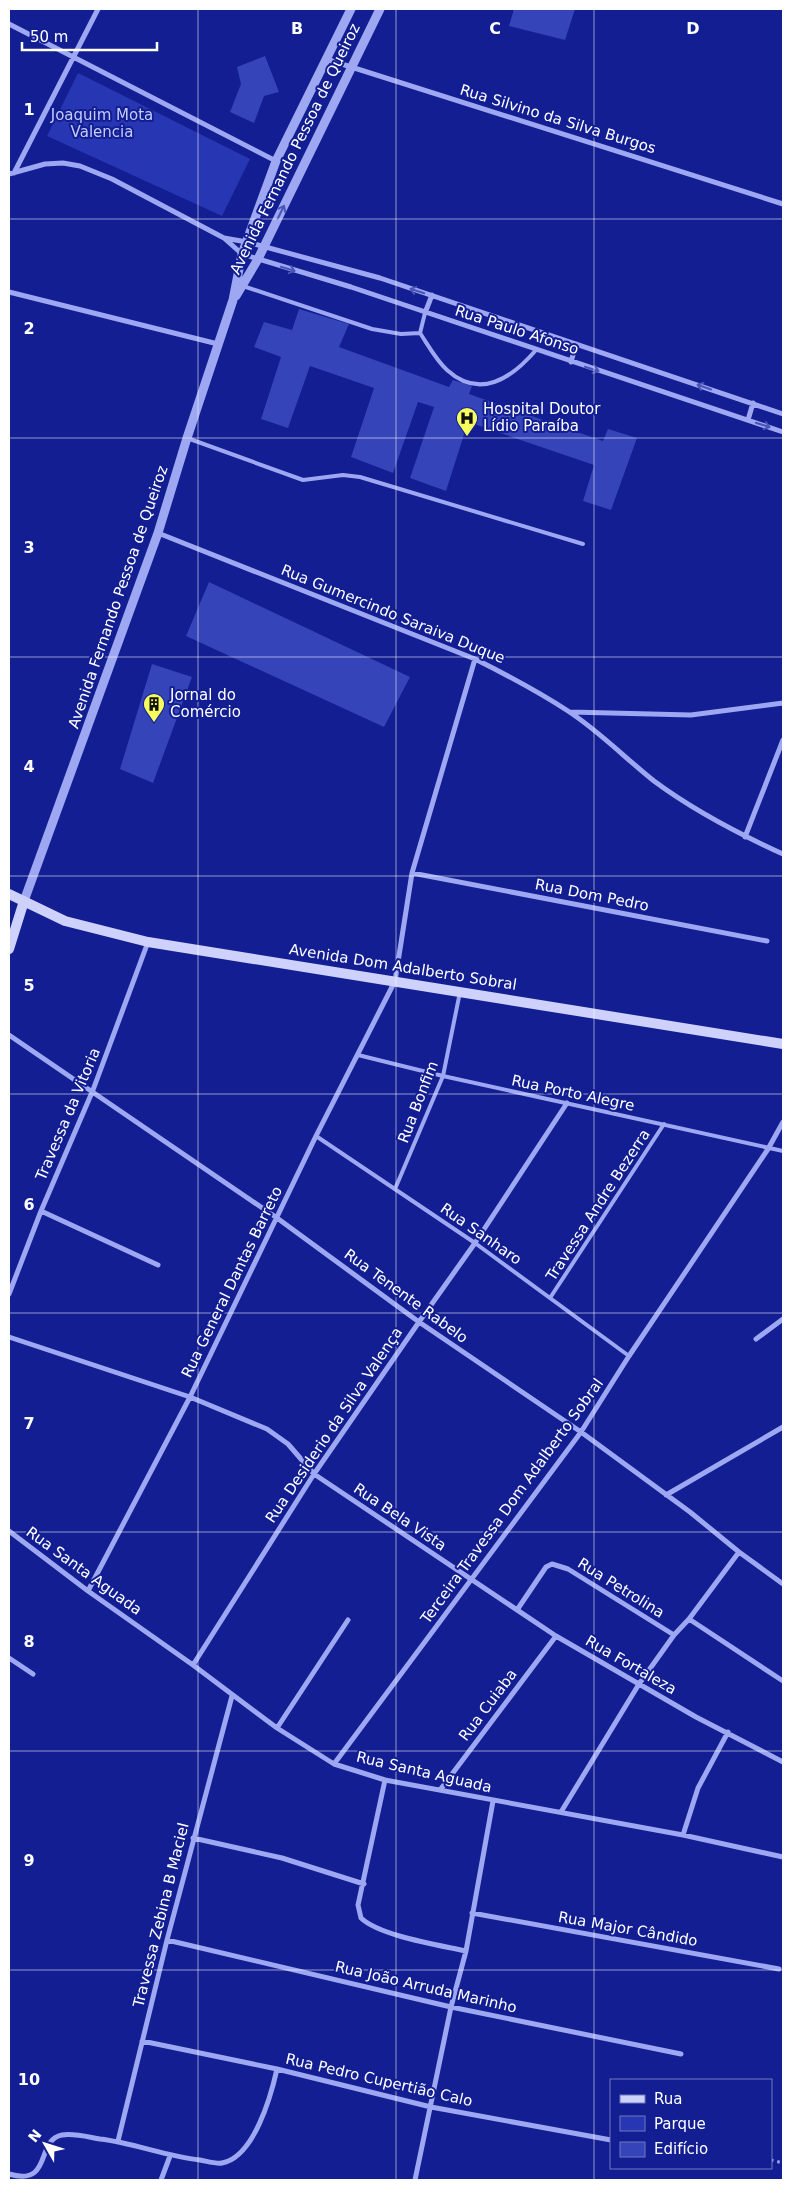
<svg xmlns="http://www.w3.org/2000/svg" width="792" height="2189" viewBox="0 0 792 2189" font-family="'DejaVu Sans',sans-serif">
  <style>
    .green { fill: #2736b2 }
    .building { fill: #3544b9 }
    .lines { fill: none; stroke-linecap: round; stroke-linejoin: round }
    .path { stroke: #9ea7f2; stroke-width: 3; stroke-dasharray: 2.5 4; stroke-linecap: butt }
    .service { stroke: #9ea7f2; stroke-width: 4 }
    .minor { stroke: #9ea7f2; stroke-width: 5 }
    .tertiary { stroke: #9ea7f2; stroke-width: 9 }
    .secondary { stroke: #cdd1fc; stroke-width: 10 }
    .oneway { stroke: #4a55b8 }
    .grid { fill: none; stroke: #fff; stroke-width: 1; stroke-opacity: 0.55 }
    .labels { text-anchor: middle; stroke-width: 4; stroke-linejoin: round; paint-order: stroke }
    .park-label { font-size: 15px; fill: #c5ccfd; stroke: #121e92 }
    .street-label { font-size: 15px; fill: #fff; stroke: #121e92 }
    .poi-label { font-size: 15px; fill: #fff; stroke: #121e92; text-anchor: start }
    .grid-label { font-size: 16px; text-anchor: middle; font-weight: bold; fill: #fff; stroke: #121e92; stroke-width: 4; stroke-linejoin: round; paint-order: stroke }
  </style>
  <rect width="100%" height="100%" fill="#121e92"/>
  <!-- green -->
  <path class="green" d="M78,73l172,86 -28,57 -175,-80z"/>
  <!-- building -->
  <path class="building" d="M514,9h61l-10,31 -56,-14z
    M265,56l14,36 -15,4 -10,27 -24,-11 11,-28 -4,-17z
    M299,309l50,15 -10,23 110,40 4,-7 19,6 -3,8 134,47 5,-12 29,9 -26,72 -28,-9 11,-36 -126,-43 -22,69 -36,-13 24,-71 -16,-5 -25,71 -42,-16 23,-69 -64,-22 -22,62 -27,-9 20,-62 -27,-10 10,-25 28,8z
    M209,582l201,95 -26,50 -198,-91z
    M152,664l40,13 -39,106 -33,-14z"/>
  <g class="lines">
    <!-- path -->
    <path class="path" d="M771,2160l12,3"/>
    <!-- service -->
    <path class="service" d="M243,286l129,43 29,5 19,-1 5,-20
      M420,333c8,12 16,27 27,37 33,30 65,8 89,-20
      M187,438l116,42 40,-5 17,2 223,67
      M358,1055l85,21 340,75
      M316,1136l159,107 154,113
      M395,1189l48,-113 17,-84
      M550,1298l114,-174"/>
    <!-- minor -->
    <path class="minor" d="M9,24l267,137
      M326,59l457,145
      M14,173l84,-164
      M9,174l36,-10 18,-1 17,3 32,13 112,59 18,16 109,33 432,145
      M224,238l23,4 133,36 403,136
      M9,292l209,52
      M425,313l7,-18
      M571,362l5,-18
      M748,420l5,-17
      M158,533l317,126c32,16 64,33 93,52 31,20 57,47 86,70 39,29 85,53 129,73
      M570,712l121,3 92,-12
      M745,837l38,-97
      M412,873l355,68
      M9,1035l268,183 142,104 162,110 109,80 49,40 44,32
      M41,1211l117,54
      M9,1294l32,-83 52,-121 55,-148
      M9,1337l181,60 77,32 21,15 26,30 242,162 140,81 87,45
      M756,1339l27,-20
      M666,1495l117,-68
      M9,1531l79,60 105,74 84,63 57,36 51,16 298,55 100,22
      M88,1591l102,-194 126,-261 79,-155 17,-108 63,-214
      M517,1610l29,-43 6,-3 16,5 106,66
      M689,1619l94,62
      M9,1658l24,16
      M193,1665l121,-191 105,-152 56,-79 92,-140
      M277,1728l71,-108
      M334,1764l247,-332 48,-76 139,-207 15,-27
      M385,1780l-27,125 3,13c19,18 78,27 105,33
      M440,1790l116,-154
      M561,1812l78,-128 35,-49 15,-16 50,-67
      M683,1835l15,-47 30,-56
      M193,1838l89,20 82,26
      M472,1913l307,56
      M167,1940l284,67 230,47
      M142,2041l135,28 154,38 180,33
      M118,2141l49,-201 65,-244
      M9,2174c44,13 26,-34 53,-39 12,-2 26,2 38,4 34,4 65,17 100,21 6,1 16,4 22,3 32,-6 49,-67 55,-94
      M161,2180l9,-24
      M415,2180l36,-173 15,-56 27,-150"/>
    <!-- tertiary -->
    <path class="tertiary" d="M236,296l22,-37 122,-250
      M24,901l134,-368 29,-95 46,-138 9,-46 34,-93 75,-152"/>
    <!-- secondary -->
    <path class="secondary" d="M9,894l56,27 83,21 635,102
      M9,949l15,-48"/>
  </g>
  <!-- one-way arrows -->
  <defs><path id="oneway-shaft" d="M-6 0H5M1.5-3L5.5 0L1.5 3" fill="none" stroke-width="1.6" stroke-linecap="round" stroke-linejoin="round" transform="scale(1.25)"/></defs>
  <g class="oneway">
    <use href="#oneway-shaft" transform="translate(281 212) rotate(-64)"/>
    <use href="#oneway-shaft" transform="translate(288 269) rotate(17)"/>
    <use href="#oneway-shaft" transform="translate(417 291) rotate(-162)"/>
    <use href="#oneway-shaft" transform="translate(592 369) rotate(18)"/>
    <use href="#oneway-shaft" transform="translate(704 387) rotate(-161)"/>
    <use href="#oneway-shaft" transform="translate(763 425) rotate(18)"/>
  </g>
  <!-- grid -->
  <path class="grid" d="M198,9v2171M396,9v2171M594,9v2171M9,219h774M9,438h774M9,657h774M9,876h774M9,1094h774M9,1313h774M9,1532h774M9,1751h774M9,1970h774"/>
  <!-- icons -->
  <defs>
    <g id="hospital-pin" transform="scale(1.125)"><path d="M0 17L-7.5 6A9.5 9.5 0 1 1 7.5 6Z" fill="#f7ff5f" stroke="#121e92"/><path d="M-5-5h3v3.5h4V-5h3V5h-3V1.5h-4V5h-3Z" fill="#111"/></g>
    <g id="building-pin" transform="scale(1.125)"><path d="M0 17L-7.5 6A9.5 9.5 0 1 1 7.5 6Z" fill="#f7ff5f" stroke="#121e92"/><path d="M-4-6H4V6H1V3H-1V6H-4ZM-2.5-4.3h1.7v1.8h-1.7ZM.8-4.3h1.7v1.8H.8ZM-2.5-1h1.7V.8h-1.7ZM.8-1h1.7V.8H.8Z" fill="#111"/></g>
  </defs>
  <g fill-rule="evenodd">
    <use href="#hospital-pin" x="467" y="418"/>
    <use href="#building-pin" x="154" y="704"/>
  </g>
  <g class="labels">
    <!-- park labels -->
    <g class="park-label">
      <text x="102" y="120">Joaquim Mota<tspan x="102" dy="17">Valencia</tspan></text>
    </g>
    <!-- street labels -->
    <g class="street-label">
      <text transform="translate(558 119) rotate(17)" y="5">Rua Silvino da Silva Burgos</text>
      <text transform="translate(295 149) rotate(-64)" y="5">Avenida Fernando Pessoa de Queiroz</text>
      <text transform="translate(517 330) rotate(18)" y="5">Rua Paulo Afonso</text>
      <text transform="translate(118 597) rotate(-71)" y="5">Avenida Fernando Pessoa de Queiroz</text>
      <text transform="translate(393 614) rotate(22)" y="5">Rua Gumercindo Saraiva Duque</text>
      <text transform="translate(592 895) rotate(11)" y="5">Rua Dom Pedro</text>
      <text transform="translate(403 967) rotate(9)" y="5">Avenida Dom Adalberto Sobral</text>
      <text transform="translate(573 1093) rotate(12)" y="5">Rua Porto Alegre</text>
      <text transform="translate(418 1102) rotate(-69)" y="5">Rua Bonfim</text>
      <text transform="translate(68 1114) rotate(-67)" y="5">Travessa da Vitoria</text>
      <text transform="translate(598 1205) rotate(-57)" y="5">Travessa Andre Bezerra</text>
      <text transform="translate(481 1234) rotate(35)" y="5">Rua Sanharo</text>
      <text transform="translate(232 1282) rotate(-64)" y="5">Rua General Dantas Barreto</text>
      <text transform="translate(406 1296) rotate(36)" y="5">Rua Tenente Rabelo</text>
      <text transform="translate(334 1425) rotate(-56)" y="5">Rua Desiderio da Silva Valença</text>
      <text transform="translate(512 1501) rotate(-54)" y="5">Terceira Travessa Dom Adalberto Sobral</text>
      <text transform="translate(400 1517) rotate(34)" y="5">Rua Bela Vista</text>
      <text transform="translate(84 1571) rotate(36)" y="5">Rua Santa Aguada</text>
      <text transform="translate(621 1588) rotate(32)" y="5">Rua Petrolina</text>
      <text transform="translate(631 1665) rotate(30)" y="5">Rua Fortaleza</text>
      <text transform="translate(488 1705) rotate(-53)" y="5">Rua Cuiaba</text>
      <text transform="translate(424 1772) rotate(13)" y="5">Rua Santa Aguada</text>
      <text transform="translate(161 1915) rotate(-76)" y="5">Travessa Zebina B Maciel</text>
      <text transform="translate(628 1929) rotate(10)" y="5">Rua Major Cândido</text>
      <text transform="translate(426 1987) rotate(13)" y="5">Rua João Arruda Marinho</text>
      <text transform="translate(379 2080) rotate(13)" y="5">Rua Pedro Cupertião Calo</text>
    </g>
    <!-- poi labels -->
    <g class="poi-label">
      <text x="483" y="414">Hospital Doutor<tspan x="483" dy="17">Lídio Paraíba</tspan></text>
      <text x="170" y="700">Jornal do<tspan x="170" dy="17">Comércio</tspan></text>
    </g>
  </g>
  <g class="grid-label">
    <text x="297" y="34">B</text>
    <text x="495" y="34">C</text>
    <text x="693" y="34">D</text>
    <text x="29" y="115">1</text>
    <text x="29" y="334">2</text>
    <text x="29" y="553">3</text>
    <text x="29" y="772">4</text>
    <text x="29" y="991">5</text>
    <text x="29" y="1210">6</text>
    <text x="29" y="1429">7</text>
    <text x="29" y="1647">8</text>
    <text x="29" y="1866">9</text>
    <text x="29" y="2085">10</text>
  </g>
  <!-- border -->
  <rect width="792" height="2189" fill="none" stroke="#ffffff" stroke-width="20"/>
  <!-- legend -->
  <rect x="610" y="2079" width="162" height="90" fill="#121e92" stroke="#7178be"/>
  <rect x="620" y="2095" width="25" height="8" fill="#cdd1fc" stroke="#7178be"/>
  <text x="654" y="2104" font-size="15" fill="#ffffff">Rua</text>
  <rect x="620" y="2116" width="25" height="15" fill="#2736b2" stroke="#7178be"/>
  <text x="654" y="2129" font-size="15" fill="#ffffff">Parque</text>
  <rect x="620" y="2142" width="25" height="15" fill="#3544b9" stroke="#7178be"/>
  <text x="654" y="2154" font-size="15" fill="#ffffff">Edifício</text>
  <!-- north arrow -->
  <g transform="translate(45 2144) rotate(309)" stroke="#121e92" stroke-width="4" paint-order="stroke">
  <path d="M0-4L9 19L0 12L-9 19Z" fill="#ffffff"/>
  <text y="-8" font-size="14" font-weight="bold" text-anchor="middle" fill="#ffffff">N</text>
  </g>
  <!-- scale -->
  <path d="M22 42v8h135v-8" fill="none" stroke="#ffffff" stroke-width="2.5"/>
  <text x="30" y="42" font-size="15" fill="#ffffff" stroke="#121e92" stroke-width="4" paint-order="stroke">50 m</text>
</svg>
